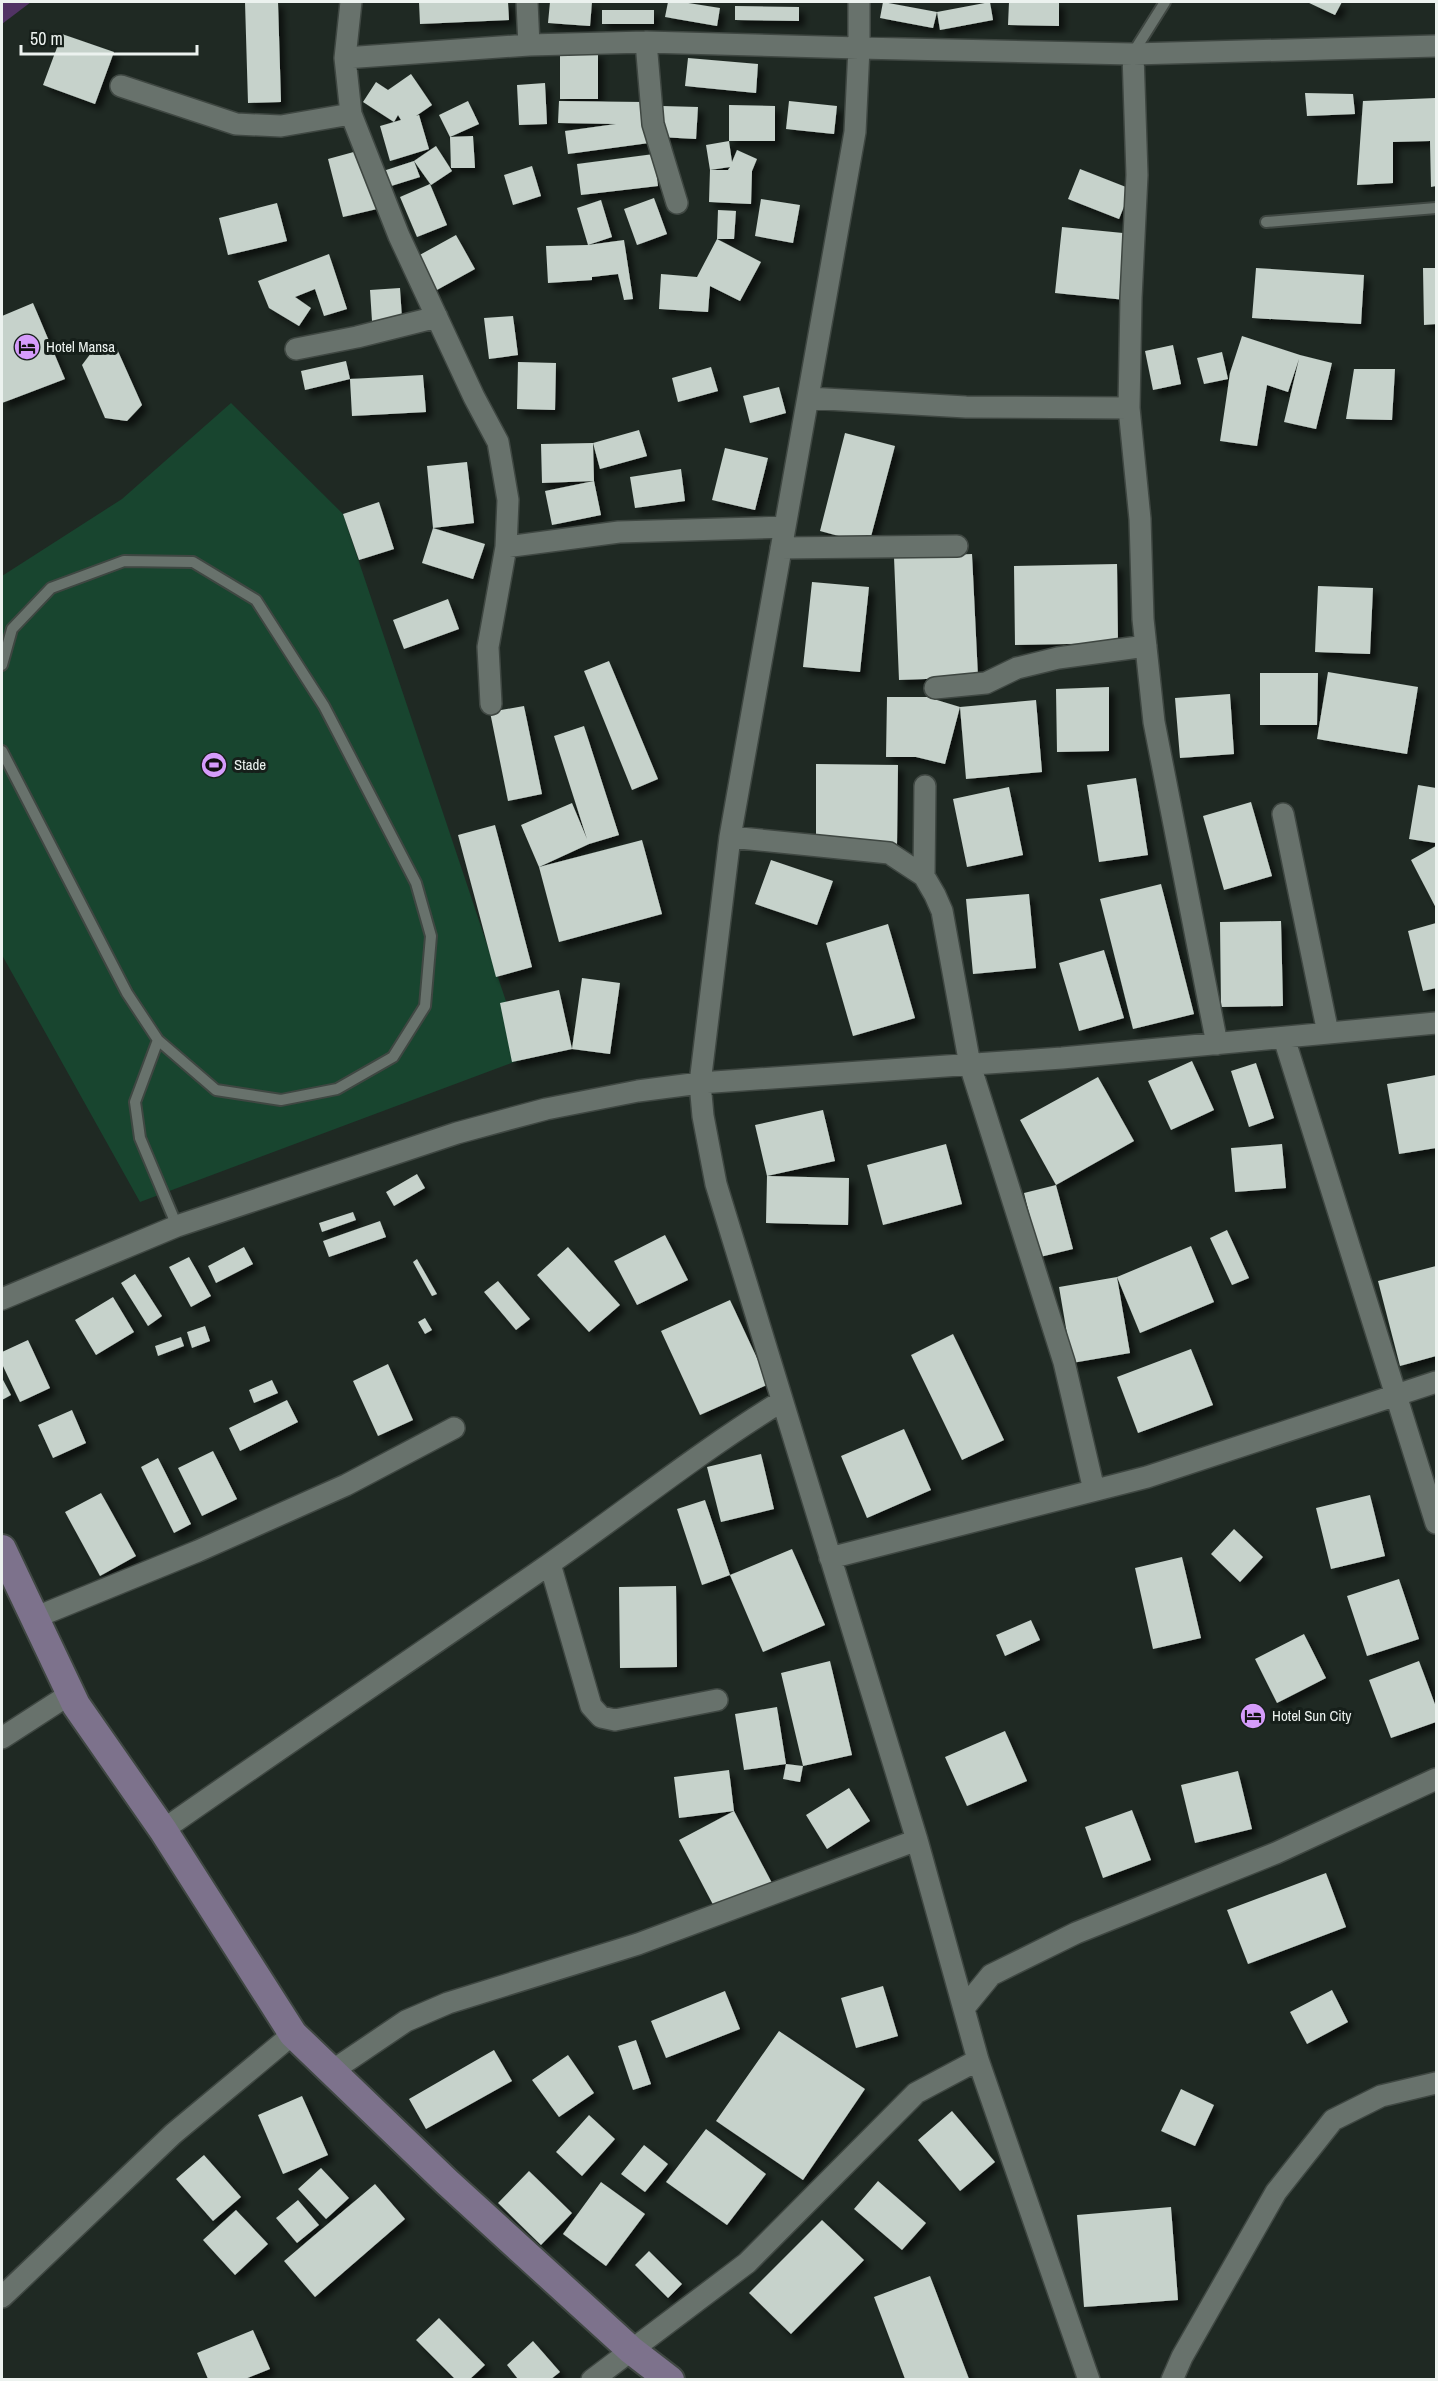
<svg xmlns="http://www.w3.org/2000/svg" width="1438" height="2381" viewBox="0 0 1438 2381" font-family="'Archivo Narrow',sans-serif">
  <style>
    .green { fill: #18452f }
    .water { fill: #513364 }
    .building { fill: #c6d2cb; filter: url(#shadow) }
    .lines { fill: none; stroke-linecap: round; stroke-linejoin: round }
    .lane-casing { stroke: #3f4742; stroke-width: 14 }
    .street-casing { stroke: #3f4742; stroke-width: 24 }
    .secondary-casing { stroke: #3f4742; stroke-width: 32 }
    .lane { stroke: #68726c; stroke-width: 10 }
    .street { stroke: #68726c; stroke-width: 21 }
    .secondary { stroke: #7d728c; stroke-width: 28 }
    .labels { text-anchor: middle; stroke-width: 6; stroke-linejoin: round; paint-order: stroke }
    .poi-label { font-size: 15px; fill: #ecf2ef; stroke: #161f1a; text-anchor: start }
  </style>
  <defs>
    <filter id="shadow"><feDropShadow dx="5.5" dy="5.5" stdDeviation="3" flood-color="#0009"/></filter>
  </defs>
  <rect width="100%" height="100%" fill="#1f2923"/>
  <!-- green -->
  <path class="green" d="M231,403l112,111 182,544 -385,144 -138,-247v-379l120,-77z"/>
  <!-- water -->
  <path class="water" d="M2,2h29l-29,22z"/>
  <!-- building -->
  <path class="building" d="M245,2h33l3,100 -33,1z
    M419,2h89l1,18 -89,4z
    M550,2h42l-2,24 -42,-3z
    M668,2h14l38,6 -3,18 -52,-9z
    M883,2l54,10 53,-10 3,18 -53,10 -3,-18 -4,16 -53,-10z
    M1009,2h50v24l-51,-1z
    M1307,2h35l-7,13z
    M735,6l64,1v14l-64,-1z
    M602,10h52v14h-52z
    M62,34l52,18 -19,52 -52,-19z
    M560,52h38v47h-38z
    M688,58l70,6 -2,29 -71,-7z
    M411,74l21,31 -16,11 3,-1 10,34 -39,12 -10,-35 21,-6 -3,-5 -4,7 -31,-20 13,-20 12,8z
    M545,83l2,41 -28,1 -2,-40z
    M1305,93l48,1 2,20 -48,2z
    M1436,98v88l-5,1 -1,-46 -37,1v41l-36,2 6,-84z
    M468,101l11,23 -29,13 -11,-22z
    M559,101l85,1 5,41 -81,11 -3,-23 51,-7 -58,-1z
    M789,101l48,5 -3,28 -48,-5z
    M729,105l46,1v35h-46l3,21 5,-12 20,9 -5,12 -1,33 -42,-2 1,-32h18l2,-3 -20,3 -4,-25 23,-4z
    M662,106l36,1 -2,32 -36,-2z
    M473,136l2,32h-24l-1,-31z
    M436,146l16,25 -21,14 -17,-24z
    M361,150l16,59 -34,8 -15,-58z
    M654,154l4,32 -77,9 -4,-31z
    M414,161l6,16 -32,10 -5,-16z
    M532,166l9,30 -28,9 -9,-30z
    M1080,169l51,20 -12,30 -51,-20z
    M430,184l17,41 -30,12 -17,-40z
    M654,198l13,36 -30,11 -13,-36z
    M761,199l39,6 -7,38 -38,-7z
    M601,200l11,37 -24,8 36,-5 9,59 -9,1 -6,-26 -26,3v3l-44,3 -2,-37 42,-1 -11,-37z
    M277,203l10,38 -59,14 -9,-37z
    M718,210l18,1 -2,28h-17l44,23 -21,39 -30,-15 -2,26 -49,-3 2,-35 36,3 20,-38z
    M1062,227l71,7 -7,66 -71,-7z
    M456,235l19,34 -40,22 -19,-34z
    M329,254l18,55 -23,7 -9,-27 -20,8 16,11 -12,18 -30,-18 -11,-27z
    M1256,268l108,7 -3,49 -109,-6z
    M1423,268h13v56l-12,1z
    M400,288l2,31 -30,2 -2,-31z
    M33,303l32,76 -63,24v-87z
    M513,316l5,39 -29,4 -5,-41z
    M1242,336l58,19 32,8 -16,66 -32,-7 15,-63 -11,33 -21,-7 -10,61 -37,-5 10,-68z
    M97,345l20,4 25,56 -15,16 -22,-3 -23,-53z
    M1173,345l8,39 -28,6 -8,-39z
    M1222,352l6,27 -24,5 -7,-26z
    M346,361l4,18 -45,11 -4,-19z
    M518,362l38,1 -1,47 -38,-1z
    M711,367l7,24 -40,11 -6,-24z
    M1354,369h41l-3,51 -46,-1z
    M423,375l3,37 -74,4 -2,-37z
    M779,387l7,26 -36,10 -7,-27z
    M639,430l8,26 -47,13 -7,-26z
    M845,433l50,13 -26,98 -49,-13z
    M593,443l1,38 -52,2 -1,-39z
    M725,448l43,10 -13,52 -43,-10z
    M467,462l7,61 -41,5 -6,-62z
    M681,469l4,32 -50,7 -5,-31z
    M594,481l7,34 -49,10 -7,-34z
    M379,502l15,47 -35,11 -16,-46z
    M433,528l52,16 -12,35 -51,-16z
    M972,554l6,123 -79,3 -5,-123z
    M1117,564l1,79 -103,2 -1,-79z
    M812,582l57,5 -9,85 -57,-5z
    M1318,586l55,2 -3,66 -55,-2z
    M448,599l11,30 -55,20 -11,-29z
    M609,661l49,118 -26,11 -48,-119z
    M1328,672l90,15 -11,67 -90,-15z
    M1260,673h58l-1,52h-57z
    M1109,687v64l-52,1 -1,-63z
    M1230,694l4,60 -54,4 -5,-60z
    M887,697h40l33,10 -15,57 -29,-7h-30z
    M1036,700l6,72 -76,7 -6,-72z
    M524,706l18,88 -34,7 -18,-89z
    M584,726l35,109 -30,9 -50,23 -18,-42 51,-22 15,36 -33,-103z
    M816,764l82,1 -1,79 -81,-1z
    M1136,778l12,77 -49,7 -12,-77z
    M1418,785l18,3v55l-27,-4z
    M1009,787l14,68 -56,12 -14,-68z
    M1251,802l21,74 -48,14 -21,-74z
    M495,825l37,142 -36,10 -38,-142z
    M642,840l20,74 -103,28 -20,-75z
    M1436,846v62l-25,-48z
    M771,860l62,21 -16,44 -62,-21z
    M1161,884l33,130 -61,15 -33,-130z
    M1029,894l7,74 -63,6 -7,-75z
    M1281,921l2,85 -62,1 -1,-85z
    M1436,923v65l-13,3 -15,-60z
    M888,924l27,94 -62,18 -27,-93z
    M1104,950l20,68 -45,13 -20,-68z
    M582,978l38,5 -10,71 -38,-5z
    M559,990l13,59 -60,13 -12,-59z
    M1192,1061l22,49 -43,20 -23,-49z
    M1256,1063l18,55 -25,9 -18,-56z
    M1436,1075v73l-37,6 -12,-70z
    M1098,1077l36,64 -78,44 -36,-65z
    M823,1110l12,51 -68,15 -12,-51z
    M946,1144l16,60 -79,21 -16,-60z
    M1282,1144l4,44 -51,4 -4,-44z
    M417,1174l8,14 -31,18 -8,-14z
    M767,1176l82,2 -1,47 -82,-2z
    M1056,1185l17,64 -33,8 -16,-64z
    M353,1212l3,8 -34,12 -3,-9z
    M380,1221l6,16 -57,20 -6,-16z
    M1227,1230l22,48 -17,7 -22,-47z
    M665,1235l23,45 -51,25 -23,-44z
    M1191,1246l23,56 -74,31 -23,-56z
    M244,1247l9,17 -37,19 -8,-17z
    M568,1247l52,58 -31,27 -52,-57z
    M189,1257l22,39 -20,11 -22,-40z
    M417,1259l20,35 -5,2 -19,-34z
    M1436,1266v90l-36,10 -22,-85z
    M135,1274l27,42 -14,10 -27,-43z
    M1117,1277l13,76 -58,10 -13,-76z
    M498,1281l32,38 -14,11 -32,-38z
    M113,1297l21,35 -38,23 -21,-35z
    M730,1300l39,84 -69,31 -39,-84z
    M425,1318l7,12 -7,4 -7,-12z
    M205,1326l5,15 -18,7 -5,-16z
    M953,1334l51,106 -42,20 -51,-105z
    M181,1337l3,9 -26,10 -3,-10z
    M28,1340l22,48 -30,14 -18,-38v-12z
    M1191,1349l22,56 -75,28 -21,-56z
    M388,1364l25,56 -35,16 -25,-55z
    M2,1378l9,17 -9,5z
    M272,1380l6,13 -24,10 -5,-13z
    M287,1400l11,22 -58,29 -11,-23z
    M72,1410l14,33 -33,15 -15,-33z
    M904,1429l27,61 -64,28 -26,-62z
    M213,1451l24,48 -35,17 -24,-48z
    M761,1454l13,55 -53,13 -14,-55z
    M158,1458l33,66 -17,9 -33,-66z
    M101,1493l35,63 -36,20 -35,-64z
    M1370,1495l15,61 -54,13 -15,-61z
    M705,1500l25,75 -28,10 -25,-76z
    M1234,1529l29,28 -23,25 -29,-28z
    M792,1549l33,76 -62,27 -33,-77z
    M1182,1557l19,81 -48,11 -18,-81z
    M1399,1579l20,60 -52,17 -20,-60z
    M676,1586l1,81 -57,1 -1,-81z
    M1031,1620l9,20 -35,16 -9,-21z
    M1304,1634l22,44 -49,25 -22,-44z
    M830,1661l22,94 -49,11 -3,16 -17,-3 3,-15 17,2 -22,-93z
    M1419,1661l17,46v15l-45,16 -22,-58z
    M777,1707l9,57 -42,6 -9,-56z
    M1005,1731l22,50 -60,25 -22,-49z
    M729,1770l5,41 -55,7 -5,-41z
    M1238,1771l14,58 -57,14 -14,-58z
    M849,1788l21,33 -43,28 -21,-34z
    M1132,1810l19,50 -48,18 -18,-51z
    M734,1811l39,74 -55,29 -39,-74z
    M1326,1873l20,54 -98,37 -21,-54z
    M883,1986l15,50 -42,12 -15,-50z
    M1332,1990l16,32 -41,22 -17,-32z
    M725,1991l15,38 -74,29 -15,-37z
    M779,2031l86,58 -62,91 -87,-59z
    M636,2040l15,44 -18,6 -15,-44z
    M494,2050l18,31 -86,48 -17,-30z
    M568,2055l26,38 -35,24 -27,-37z
    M1181,2089l33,16 -19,41 -34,-15z
    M302,2096l26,59 -45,19 -25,-59z
    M952,2111l43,51 -35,29 -42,-51z
    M589,2115l26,24 -33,37 -26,-24z
    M706,2129l60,45 -39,51 -61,-43z
    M644,2145l24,19 -23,28 -24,-18z
    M204,2155l37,42 -28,24 -37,-42z
    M321,2168l28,30 -23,21 -28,-30z
    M529,2171l43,42 -31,32 -43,-42z
    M878,2181l48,42 -24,27 -48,-41z
    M601,2182l44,32 -39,52 -43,-32z
    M375,2184l30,35 -90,78 -31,-36z
    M298,2200l21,25 -22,18 -21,-25z
    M1171,2207l7,93 -94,7 -7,-92z
    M236,2210l32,34 -33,31 -32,-35z
    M822,2220l42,40 -73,74 -42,-41z
    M649,2251l33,33 -14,14 -33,-33z
    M930,2276l39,103h-64l-31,-82z
    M439,2318l46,47 -15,14h-15l-39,-39z
    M253,2330l17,39 -25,10h-37l-11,-26z
    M533,2341l27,31 -9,7h-33l-11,-14z"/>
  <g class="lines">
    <!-- lane casing -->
    <g class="lane-casing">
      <path id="lane" d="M1133,53l32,-51
        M1266,222l170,-14
        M2,665l10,-36 39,-41 73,-27 69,1 63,38 68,106 92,177 15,53 -6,70 -32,51 -56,32 -56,11 -65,-10 -58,-50 -31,-47 -125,-242
        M158,1040l-23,62 5,36 37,88"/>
    </g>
    <!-- street casing -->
    <g class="street-casing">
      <path id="street" d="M351,2l-6,56 6,56 48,122 75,161 24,45 10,58 -2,47 -18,100 3,57
        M527,2l2,43
        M646,42l7,82 24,79
        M1133,54l4,121 -6,123 -2,110 11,111 3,100 11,103 63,322
        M345,58l184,-13 117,-3 213,6v-46
        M121,86l115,38 45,2 70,-12
        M296,349l61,-12 80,-20
        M808,398l158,9 163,1
        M506,547l113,-15 166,-5
        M781,548l176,-2
        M935,688l51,-5 31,-15 41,-10 88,-12
        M1283,814l45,219
        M730,837l159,16 35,23 11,19 7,16 28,154 94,297 30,128
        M924,876l1,-90
        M1284,1038l152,485
        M2,1299l175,-73 280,-93 89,-24 92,-18 62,-8 362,-25 374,-35
        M830,1558l317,-81 289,-95
        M550,1564l41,142 10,11 14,3 102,-20
        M34,1618l164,-67 148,-66 108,-57
        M2,1738l68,-44
        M163,1830c127,-89 257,-176 385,-265 78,-54 152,-114 234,-164
        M964,2008l27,-33 85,-42 200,-80 160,-74
        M332,2071l74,-50 42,-18 190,-59 279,-104
        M2,2297l171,-163 120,-100
        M592,2380l155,-117 169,-170 62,-33
        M1089,2380l-111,-320 -61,-220 -201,-656 -13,-68 -3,-33 30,-246 125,-705 4,-84 274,6 303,-8
        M1172,2380l10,-23 94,-165 57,-72 48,-24 55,-13"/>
    </g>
    <!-- secondary casing -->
    <g class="secondary-casing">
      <path id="secondary" d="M2,1549l74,156 87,125 130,204 154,148 184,168 39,30"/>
    </g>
    <!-- lane -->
    <use href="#lane" class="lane"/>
    <!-- street -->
    <use href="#street" class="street"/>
    <!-- secondary -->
    <use href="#secondary" class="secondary"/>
  </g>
  <!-- icons -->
  <defs>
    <g id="hotel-disc" transform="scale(1.35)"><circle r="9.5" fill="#d59cfb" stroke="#161f1a"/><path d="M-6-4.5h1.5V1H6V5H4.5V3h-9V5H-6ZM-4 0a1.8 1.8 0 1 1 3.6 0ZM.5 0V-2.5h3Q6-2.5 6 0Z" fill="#111"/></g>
    <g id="stadium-disc" transform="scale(1.35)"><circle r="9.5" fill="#d59cfb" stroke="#161f1a"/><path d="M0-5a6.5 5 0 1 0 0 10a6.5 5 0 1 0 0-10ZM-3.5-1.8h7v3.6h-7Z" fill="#111"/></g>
  </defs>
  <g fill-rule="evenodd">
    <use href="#hotel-disc" x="27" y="347"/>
    <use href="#stadium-disc" x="214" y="765"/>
    <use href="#hotel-disc" x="1253" y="1716"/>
  </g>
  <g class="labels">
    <!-- poi labels -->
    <g class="poi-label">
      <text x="46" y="352">Hotel Mansa</text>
      <text x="234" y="770">Stade</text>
      <text x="1272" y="1721">Hotel Sun City</text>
    </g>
  </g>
  <!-- border -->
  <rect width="1438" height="2381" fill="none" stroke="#ecf2ef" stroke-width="6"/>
  <!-- scale -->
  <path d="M21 45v9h176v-9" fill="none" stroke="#ecf2ef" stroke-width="3"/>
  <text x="30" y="45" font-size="18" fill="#ecf2ef" stroke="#161f1a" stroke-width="4.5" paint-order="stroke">50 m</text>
</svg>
